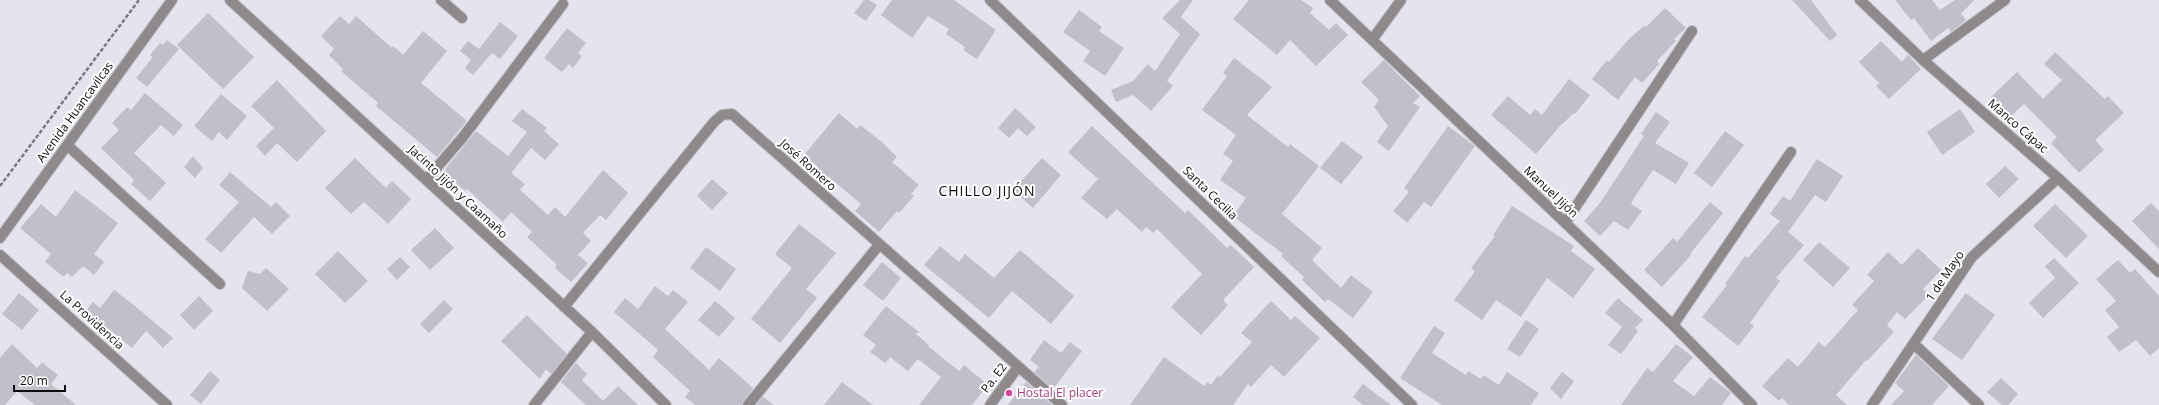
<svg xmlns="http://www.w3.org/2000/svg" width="2159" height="405" viewBox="0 0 2159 405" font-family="'Open Sans',sans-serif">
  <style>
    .building { fill: #bfc0c9 }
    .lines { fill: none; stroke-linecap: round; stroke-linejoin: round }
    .minor-casing { stroke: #c1c2ca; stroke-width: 12 }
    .path { stroke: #797a80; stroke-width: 2.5; stroke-dasharray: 4 2; stroke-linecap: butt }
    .minor { stroke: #8e898a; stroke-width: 10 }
    .hotel-dot { fill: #d1479c; stroke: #fff; stroke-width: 1.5 }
    .labels { text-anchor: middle; stroke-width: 4; stroke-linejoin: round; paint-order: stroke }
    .street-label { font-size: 12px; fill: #0d0d10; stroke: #fff }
    .hotel-label { font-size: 12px; fill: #b23c85; stroke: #fff; text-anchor: start }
    .quarter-label { font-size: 14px; letter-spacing: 1px; fill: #0d0d10; stroke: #fff }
  </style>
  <rect width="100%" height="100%" fill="#e3e4ed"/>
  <!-- building -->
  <path class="building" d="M864,0h5l8,5 -11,16 -12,-8z
    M892,0h62l42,30 -19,29 -14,-9 2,-3 -19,-13 3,-5 -21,-13 -16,22 -31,-23z
    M1180,0h13l-12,17 19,17 -33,47 6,5 -22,25 -18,-16 -17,7 -5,-12 22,-9 15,-17 7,7 25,-37 -18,-16z
    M1249,0h52l12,8 -3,5 19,17 7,-7 12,12 -32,31 -26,-26 -13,15 -44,-36z
    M1792,0h19l26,35 -7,6z
    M1895,0h37l8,10 15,-10h19l-13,14 5,6 -15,12 -3,-4 -17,13 -17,-23 -3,2z
    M1665,8l21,20 -12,11 2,2 -19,20 2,3 -17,19 -7,-6 -17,23 -26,-21 15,-19 2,2 21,-24 14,-12 2,1z
    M1079,10l23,17 -3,4 25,17 -19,28 -22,-15 7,-10 -27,-19z
    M208,13l46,44 -31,32 -46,-44z
    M340,16l9,8 7,-8 36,32 1,-2 10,9 20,-24 24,20 -26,32 45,37v2l-29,35 -61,-51 2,-3 -37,-32 2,-2 -14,-14 5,-6 -13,-13z
    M500,22l18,14 -18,23 -8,-6 -19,22 -8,-7 6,-8 -11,-9 8,-10 11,8z
    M567,28l19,15 -8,10 4,3 -9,12 -4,-4 -7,8 -18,-14z
    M167,40l12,9 -32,38 -11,-9 17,-21 -3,-2 10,-12 3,2z
    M1881,41l21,21 6,-7 13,14 -32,30 -13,-13 3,-3 -20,-21z
    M2055,52l50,47 3,-3 16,17 -29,27 9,10 -25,23 -28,-30 6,-6 -33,-33 -14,13 -19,-20 26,-25 26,27 19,-19 -18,-16z
    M1234,58l38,29 -25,28 41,32 2,-3 29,22 -37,48 40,34 -10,12 29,28 10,-13 22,17 -20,26 -25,-19 -3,3 -23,-22 2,-3 -23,-21 2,-2 -50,-38 13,-18 -26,-18 13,-19 -10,-7 13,-19 -34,-25 25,-34 -4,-3z
    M1384,60l36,36 -7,7 7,4 -31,44 -12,-9 11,-16 -14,-19 5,-7 -18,-18z
    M1569,79l21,16 -15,19 -1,-1 -14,13 -24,28 -45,-39 17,-19 22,19 5,-6 7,6z
    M277,80l49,51 -29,31 -20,-19 -12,13 -9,-10 18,-18 -23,-22z
    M145,93l38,32 -9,11 -13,-11 -27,28 32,30 -16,18 -19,-17 3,-4 -33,-32 18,-18 -7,-7 15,-16 4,3z
    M221,94l26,22 -20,24 -8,-8 -7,9 -18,-15z
    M1015,108l21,19 -9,9 -9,-8 -9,10 -11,-10z
    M522,109l25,19 -3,3 15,13 -14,16 -14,-12 -20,25 14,11 -5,6 28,25 7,-8 10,10 38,-47 25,23 -22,27 -6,-5 -17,18 8,8 -13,14 10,8 -17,19 -16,-14 2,-3 -30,-28 5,-5 -21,-20 -8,10 -36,-33 -2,2 -22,-19 33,-41 32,25 19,-24 -15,-11z
    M1960,109l15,23 -33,23 -15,-23z
    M1656,112l14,10 -15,21 34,20 -13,21 -23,-14 -19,28 -3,6 11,7 -14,19 -14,-9 -14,15 -16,-15 16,-18 44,-67 -3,-2z
    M839,113l18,16 3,-4 23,18 14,14 -5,5 27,23 -8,9 3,2 -15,17 -2,-2 -18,21 -24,-21 6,-7 -32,-27 -2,3 -11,-10 2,-3 -14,-12z
    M1092,126l93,87 3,-3 39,38 4,-3 23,22 -31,33 5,5 -27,30 -30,-28 31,-33 -45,-45 -4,4 -7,-6 -4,5 -25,-23 -10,10 -26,-21 17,-19 -30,-27z
    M1448,126l27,20 -44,61 -7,-5 -17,21 -14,-12 16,-19 -5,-4z
    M1725,131l19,14 -32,42 -18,-14z
    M1342,141l21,16 -22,27 -21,-16z
    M193,156l10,12 -8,10 -11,-11z
    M355,158l31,30 6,-7 19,18 -23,25 -24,-22 -13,12 -26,-26z
    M1042,158l19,17 -28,33 -20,-18z
    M1817,159l26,17 -17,26 -11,-7 -27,37 16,13 -28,33 4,3 -30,42 4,3 -16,20 -36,-29 25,-32 -2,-1 20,-28 3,2 32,-37 -10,-7 13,-18 7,5z
    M2005,166l14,13 -20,19 -13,-14z
    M230,172l41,35 5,-5 14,14 -18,18 -18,-17 -33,36 -16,-14 34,-37 -20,-17z
    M712,179l16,14 -16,17 -15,-14z
    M75,190l43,33 -24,31 10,8 -10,13 -11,-9 -11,11 -5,-4 -3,4 -19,-15 6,-8 -31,-26 21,-24 15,13z
    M1710,202l13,11 -33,41 1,1 -29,32 -18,-17 29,-32 4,4z
    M2151,203l8,8v38l-27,-28z
    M2055,204l33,32 -22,22 -33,-32z
    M1512,206l62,40 -3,5 24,18 -22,29 -26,-20 -26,39 -25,-17 -14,20 -28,-20 21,-29 -4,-3 24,-32 -2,-1z
    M799,224l37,29 -30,36 11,9 -37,45 -29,-24 41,-51 -17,-14z
    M435,228l19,20 -24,22 -19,-20z
    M1819,242l31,26 -17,19 -30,-27z
    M940,246l19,16 6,-8 29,24 26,-28 54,46 -23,28 -39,-33 -23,27 -65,-53z
    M706,247l30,22 -16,22 -30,-23z
    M1918,248l23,22 -18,19 6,6 -24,24 -8,-7 -10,13 7,7 -27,29 -1,-1 -30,35 11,10h-58l-7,-7 -3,3 -17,-15 26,-28 10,9 21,-25 6,5 33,-37 -6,-5 22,-24 -7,-6 21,-23 14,13z
    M338,251l30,30 -23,22 -30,-29z
    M400,257l10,10 -13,13 -10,-11z
    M2054,258l25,25 -36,35 -14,-15 26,-25 -10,-12z
    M2118,260l12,13 5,-4 24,27v52l-9,8 -14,-16 -17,12 -12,-15 12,-10 -14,-17 11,-9 -20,-22z
    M882,262l19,16 -18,23 -20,-16z
    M266,268l23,21 -22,22 -25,-23 6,-17 12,3z
    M655,286l13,10 5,-6 15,12 -23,27 44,41 10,-12 34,30 -11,17h-47l-10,-8 5,-6 -37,-34 5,-7 -44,-38 11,-14 13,11z
    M114,290l21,16 38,32 -10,10 -17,-17 -14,17 -23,-19 -4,6 -24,-18 12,-15 7,6z
    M19,293l20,17 -17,20 -20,-16z
    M1966,293l29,22 -33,45 -30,-21z
    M199,296l14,15 -19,19 -14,-15z
    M1618,298l25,22 -8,8 3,3 -17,23 -13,-9 14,-18 -17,-14z
    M444,300l9,9 -24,24 -9,-9z
    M715,301l20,17 -16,19 -21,-17z
    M1271,301l20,19 4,-4 25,22 -36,39 -13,-12 -20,22 -3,-3 -15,21h-103l34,-48 40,29 3,-4 4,3 7,-10 2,2 32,-35 -11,-9z
    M886,306l33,26 -3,2 13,11 -1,1 31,25 5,-6 24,20 -16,20h-53l22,-28 -23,-18 -10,12 -18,-14 -5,6 -15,-11 6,-7 -13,-10z
    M527,315l40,39 -16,20 -5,-5 -6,10 -39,-38z
    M1526,320l13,9 -19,28 -13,-8z
    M1434,326l11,7 -13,20 34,22 2,-4 13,8 2,-4 16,10 8,-13 32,21 -8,12h-89l-42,-27z
    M1044,340l17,13 9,-11 12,9 -29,38 -19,-17 5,-5 -9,-7z
    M12,344l25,24 5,-6 16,13 -7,9 25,21h-41l-18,-14 -12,14h-5v-47z
    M1676,344l17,13 -20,24 21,15 16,-19 21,16 -9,12h-101l26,-37 6,4z
    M1916,355l33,31 -17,19h-41l13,-14 -9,-8z
    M576,363l11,11 -5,6 21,21 15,-15 20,19h-52l-25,-23z
    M210,371l10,9 -19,24 -11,-9z
    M1562,372l12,9 -13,18 -11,-11z
    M2001,378l17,16 -10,11h-6l-15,-13z
    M842,382l31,23h-49z
    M1026,382l26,23h-44z
    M1363,384l28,21h-28l-10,-8z
    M763,397l11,8h-18z"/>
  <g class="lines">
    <!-- minor casing -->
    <g class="minor-casing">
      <path id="minor" d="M230,0l362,332 74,73
        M441,0l21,18
        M990,0l422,405
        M1330,0l343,325 79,80
        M1860,0l63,60 135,118 101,94
        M1372,40l29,-40
        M1923,60l82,-60
        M67,145l153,139
        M426,180l37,-43 100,-133
        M1565,223l127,-192
        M0,238l172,-238
        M0,255l167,150
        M564,307l150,-185 8,-7 10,-1 330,291
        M1673,325l118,-173
        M1914,344l65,61
        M534,405l58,-73
        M748,405l131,-160
        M990,405l28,-38
        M1872,405l100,-148 86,-79"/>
    </g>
    <!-- path -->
    <path class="path" d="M0,186l139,-186"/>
    <!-- minor -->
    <use href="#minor" class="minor"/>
  </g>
  <!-- markers -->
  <circle class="hotel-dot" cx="1009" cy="393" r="4"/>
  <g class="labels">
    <!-- street labels -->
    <g class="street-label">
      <text transform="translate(75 112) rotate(-54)" y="4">Avenida Huancavilcas</text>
      <text transform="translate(2018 126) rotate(41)" y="4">Manco Cápac</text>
      <text transform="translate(808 165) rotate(42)" y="4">José Romero</text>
      <text transform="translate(458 192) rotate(43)" y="4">Jacinto Jijón y Caamaño</text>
      <text transform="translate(1551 192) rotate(43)" y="4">Manuel Jijón</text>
      <text transform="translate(1210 193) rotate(44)" y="4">Santa Cecilia</text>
      <text transform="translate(1945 276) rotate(-56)" y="4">1 de Mayo</text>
      <text transform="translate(92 320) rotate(42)" y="4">La Providencia</text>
      <text transform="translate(994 378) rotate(-53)" y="4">Pa. E2</text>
    </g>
    <!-- hotel labels -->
    <g class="hotel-label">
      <text x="1017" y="397">Hostal El placer</text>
    </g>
    <!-- quarter labels -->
    <g class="quarter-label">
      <text x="987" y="196">CHILLO JIJÓN</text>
    </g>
  </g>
  <!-- scale -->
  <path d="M14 385v6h51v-6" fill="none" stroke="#0d0d10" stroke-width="2"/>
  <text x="20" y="385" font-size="12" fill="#0d0d10" stroke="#ffffff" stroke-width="3" paint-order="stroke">20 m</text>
</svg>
